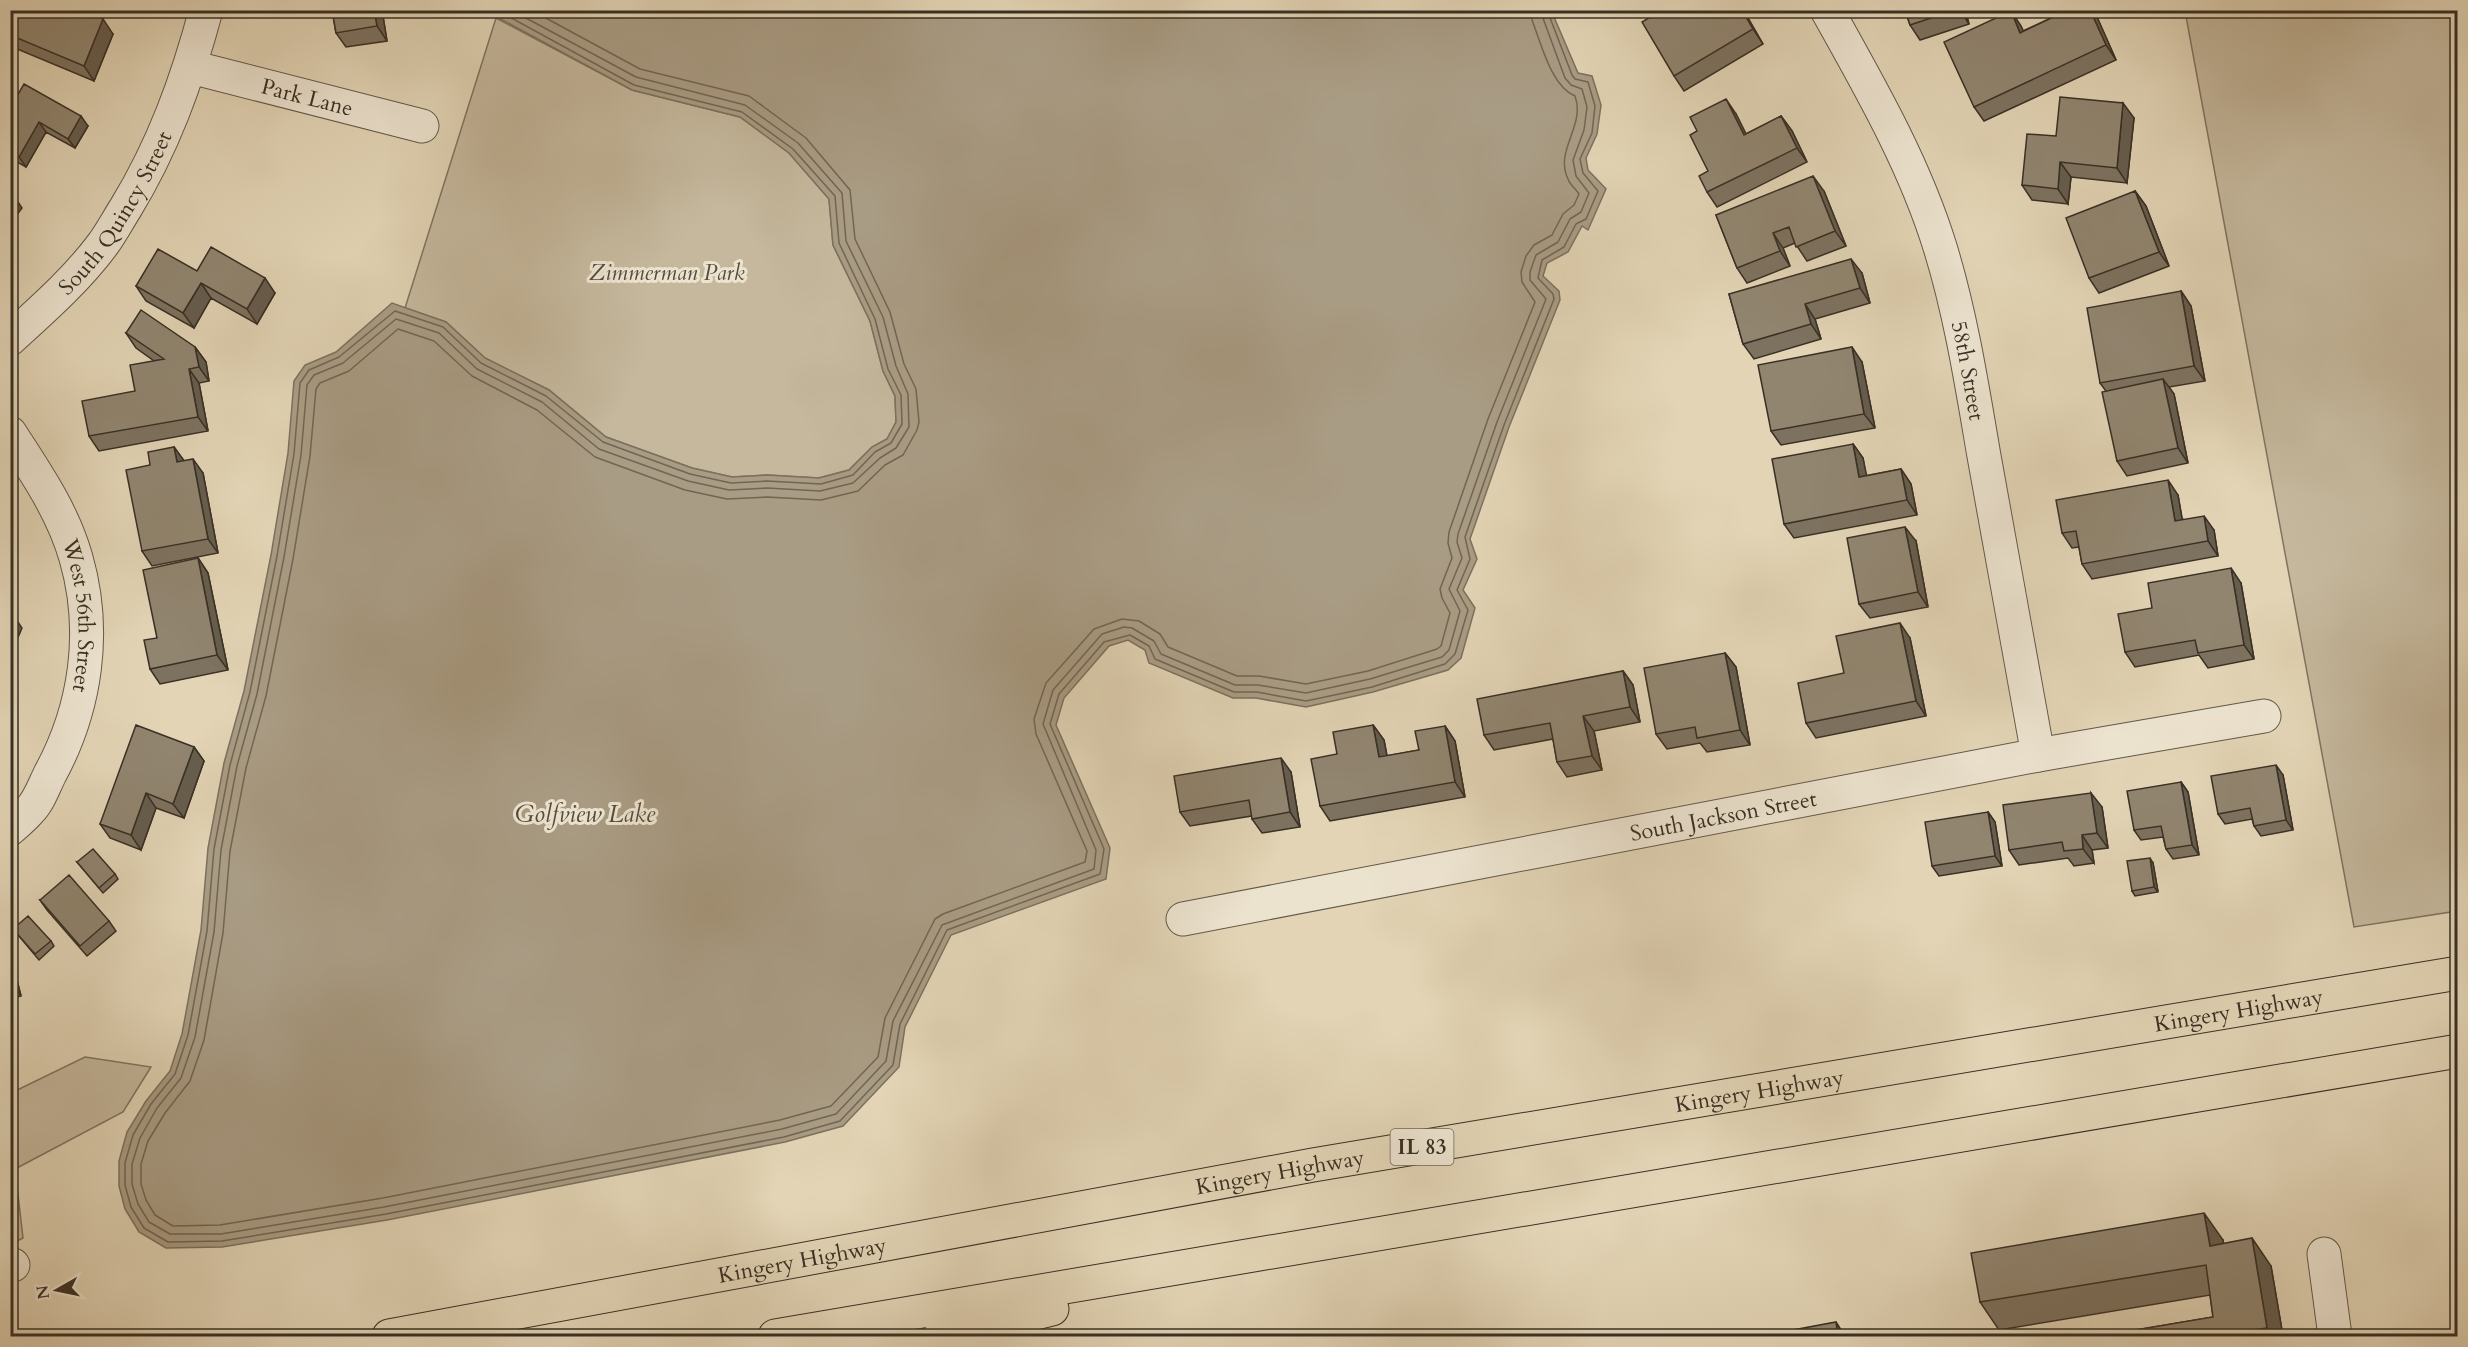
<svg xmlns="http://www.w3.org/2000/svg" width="2468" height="1347" viewBox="0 0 2468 1347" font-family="Cardo,serif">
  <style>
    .green { fill: #c5b89d; stroke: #7f7461; stroke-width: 1.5 }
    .water { fill: #a99c84; stroke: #7c715e; stroke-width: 1.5 }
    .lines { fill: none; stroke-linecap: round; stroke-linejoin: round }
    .shore { stroke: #716654; stroke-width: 1.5 }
    .minor-casing { stroke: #635949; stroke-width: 35 }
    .highway-casing { stroke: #393025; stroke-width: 35 }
    .minor { stroke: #ece3cf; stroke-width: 33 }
    .highway { stroke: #e2d4b5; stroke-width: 33 }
    .wall { fill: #7d7260; stroke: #393025; stroke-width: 1.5 }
    .shaded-wall { fill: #665d4e; stroke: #393025; stroke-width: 1.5 }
    .building { fill: #918570; stroke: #393025; stroke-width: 1.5 }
    .labels { text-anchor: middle; stroke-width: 6; stroke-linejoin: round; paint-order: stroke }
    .shield { fill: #ece3cf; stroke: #6f6658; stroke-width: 1.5 }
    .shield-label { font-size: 21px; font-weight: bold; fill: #393025 }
    .street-label { font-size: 22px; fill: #393025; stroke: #ece3cf }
    .park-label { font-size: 22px; font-style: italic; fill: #554b3d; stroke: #ece3cf }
    .water-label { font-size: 24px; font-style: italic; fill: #554b3d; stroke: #ece3cf }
  </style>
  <rect width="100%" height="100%" fill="#e2d4b5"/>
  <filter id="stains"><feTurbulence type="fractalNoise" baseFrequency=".00333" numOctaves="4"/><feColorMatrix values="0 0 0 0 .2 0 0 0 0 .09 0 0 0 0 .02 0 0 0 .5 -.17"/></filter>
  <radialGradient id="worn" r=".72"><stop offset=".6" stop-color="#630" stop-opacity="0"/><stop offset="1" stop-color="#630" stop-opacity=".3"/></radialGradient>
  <!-- green -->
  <path class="green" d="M2185,11h272v900l-103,16z
    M496,18l136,72 108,27 49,36 40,46 4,46 37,76 13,50 12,25 1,26 -9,17 -15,8 -23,23 -30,8 -52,-3 -35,2 -40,-9 -86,-31 -57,-47 -64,-32 -39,-36 -41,-14z
    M85,1057l66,10 -28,45 -108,57 8,69 -12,6v-151z"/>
  <!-- water -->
  <path class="water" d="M1551,10l27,63 14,3 9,29 -4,29 -11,24 2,12 18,19 -18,41 -6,-4 -14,26 -21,11 -4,13 16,15 1,9 -51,127 -39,112 7,20 -14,31 12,18 -14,50 -13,12 -75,22 -67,15 -50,-9h-23l-84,-35 -4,-13 -17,-10 -19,6 -45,52 -8,27 54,123 -4,31 -155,56 -46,92 -6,40 -56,59 -58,16 -398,78 -165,27 -56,1 -27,-16 -14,-23 -6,-23v-25l8,-29 19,-31 24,-30 12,-37 19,-104 7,-82 16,-85 20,-72 27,-136 17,-102 6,-72 11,-16 31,-13 56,-49 54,19 39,36 64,32 57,47 86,31 40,9 35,-2 52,3 30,-8 23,-23 15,-8 9,-17 -1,-26 -12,-25 -13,-50 -37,-76 -4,-46 -40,-46 -49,-36 -108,-27 -146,-79z"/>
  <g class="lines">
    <!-- shore -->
    <path class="shore" d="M497,10l137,75 108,27 51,37 42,47 4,47 36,76 13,50 13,26 1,29 -11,19 -16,9 -22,23 -32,9 -54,-3 -36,2 -41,-9 -87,-32 -57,-46 -65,-33 -38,-36 -48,-16 -56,46 -30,13 -9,13 -6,71 -17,102 -27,136 -20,73 -16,84 -7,82 -19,104 -13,39 -24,30 -18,31 -8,28v22l6,22 13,21 24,14 54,-1 164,-27 398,-77 56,-16 53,-56 7,-41 47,-94 153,-56 4,-25 -54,-125 9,-30 45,-52 26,-7 19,11 6,13 79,33h23l49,9 66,-14 73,-23 10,-10 13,-44 -11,-20 13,-31 -5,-22 39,-112 50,-126 -1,-5 -15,-16 4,-18 22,-13 12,-23 10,-5 12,-28 -15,-18 -3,-14 12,-26 3,-27 -7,-24 -13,-3 -3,-4 -25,-65
      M511,10l125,67 109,28 53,38 44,50 4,48 37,76 13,49 12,28 1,33 -13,21 -16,10 -27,25 -33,8 -53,-3 -38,2 -41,-9 -89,-32 -57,-47 -65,-33 -38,-36 -43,-14 -53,44 -29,12 -7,10 -6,70 -17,102 -27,137 -20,72 -16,84 -7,82 -19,105 -14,41 -24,30 -17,30 -8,26v20l6,20 11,18 21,12h51l163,-27 398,-78 54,-15 50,-53 7,-40 49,-96 152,-56 2,-19 -53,-126 10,-34 49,-56 22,-7 8,1 22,13 7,13 74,31h23l48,8 64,-14 72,-22 7,-7 11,-39 -11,-22 13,-31 -5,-16 1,-8 39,-112 49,-123 -16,-19v-8l6,-17 22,-13 12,-23 11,-7 8,-19 -13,-17 -3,-16 11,-30 3,-23 -5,-18 -11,-4 -6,-7 -25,-68
      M531,10l109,59 109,27 57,42 44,52 5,49 35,73 14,52 12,25 3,33 -2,8 -14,25 -18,10 -27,26 -37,9 -54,-3 -40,2 -42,-9 -90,-33 -58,-47 -65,-34 -38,-35 -36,-12 -49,42 -29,12 -4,6 -6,67 -17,103 -27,137 -20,72 -16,83 -7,82 -19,107 -14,41 -25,32 -17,28 -7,23v20l5,16 9,15 18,11 47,-1 163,-27 397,-78 51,-14 47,-49 7,-39 50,-99 8,-5 142,-52 2,-11 -51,-117 -2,-15 12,-36 48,-54 28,-10 17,2 21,13 8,13 69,29h22l47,8 62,-13 69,-22 4,-3 9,-33 -8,-15 -2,-9 12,-31 -4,-15 1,-11 39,-113 47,-117 -13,-20 -1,-10 5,-16 8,-11 18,-10 11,-21 11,-9 5,-11c-3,-5 -9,-9 -11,-15 -14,-29 18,-53 7,-83 -24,-10 -34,-53 -43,-76l-1,-10"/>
    <!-- minor casing -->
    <g class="minor-casing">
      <g id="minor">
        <path id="s1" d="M1827,10c43,77 87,153 113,237 21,68 32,139 44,209 18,100 36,199 54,299"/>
        <path id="s2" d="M191,67l231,59"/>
        <path id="s3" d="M10,339c33,-30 67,-60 93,-95 8,-11 15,-24 22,-35 38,-62 62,-128 81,-199"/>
        <path id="s4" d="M10,433c26,40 53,79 66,125 21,73 10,150 -26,216 -6,12 -11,27 -20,36 -6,7 -13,13 -20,19"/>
        <path id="s5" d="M1183,919l855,-164 226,-39"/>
        <path d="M2324,1254l11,82"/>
        <path d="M10,1266l3,-1"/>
      </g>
    </g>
    <!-- highway casing -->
    <g class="highway-casing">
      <g id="highway">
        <path id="s6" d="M389,1336l924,-171 1145,-192"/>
        <path d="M775,1336l1683,-285"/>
        <path d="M940,1336l112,-27"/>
      </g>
    </g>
    <!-- minor -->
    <use href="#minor" class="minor"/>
    <!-- highway -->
    <use href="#highway" class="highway"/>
  </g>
  <!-- wall -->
  <path class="wall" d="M10,10l103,24 -19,47 -84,-35z
    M332,10h50l5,31 -41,6 -10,-14z
    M1905,10h70l-9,3 3,11 -49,16 -10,-15z
    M2068,10h24l5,7 19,43 -132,61 -10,-14 37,-96 10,15 2,5z
    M1748,18l15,26 -79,47 -10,-15z
    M10,108l78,18 -13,22 -29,-16 -20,35 -16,-9z
    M1736,114l10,20 35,-18 11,15 15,31 -90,45 -10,-15 1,-21z
    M2134,118l-7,65 -56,-6 -3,27 -36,-4 -10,-15 34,-49z
    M1824,191l22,55 -39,15 -12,-18 -12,5 7,18 -43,17 -10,-15 -21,-53z
    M2135,191l11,15 23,60 -70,27 -10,-15z
    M197,271l78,22 -18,31 -46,-26 -17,30 -48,-27 -10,-15z
    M1862,273l8,30 -55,16 6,20 -67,20 -11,-15 -14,-50z
    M2181,291l10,15 14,75 -36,6 5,7 14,69 -61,13 -10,-15 -11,-70 -6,-8z
    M126,333l69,14 11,15 3,19 -10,2 9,48 -109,20 -10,-15 46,-45 19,-30 -18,-13z
    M1862,362l13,66 -94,17 -10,-14z
    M1853,444l10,14 3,18 35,-7 10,15 6,31 -123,23 -10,-14z
    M174,447l10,14 19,12 15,80 -66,13 -10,-15 8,-86z
    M2178,495l4,24 32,11 4,26 -126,23 -10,-15 -3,-17 -7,1 -10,-15z
    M1916,541l12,66 -58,11 -11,-14z
    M198,558l10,15 20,97 -68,14 -10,-15 7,-31z
    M2241,583l13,76 -46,9 -9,-13 -64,12 -10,-15 27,-44z
    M1910,638l16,78 -110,22 -10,-15z
    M1725,653l11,14 14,78 -43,7 -7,-9 -33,6 -11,-15z
    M1623,671l10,14 7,37 -46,9 8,39 -35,7 -10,-15 -4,-23 -59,11 -10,-15z
    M1373,725l11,15 3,16 32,-6 26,-24 10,15 10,56 -135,24 -10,-15 17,-52z
    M194,747l10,14 -20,57 -28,-10 -15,42 -31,-12 -10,-14z
    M1291,772l9,55 -38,6 -10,-14v-3l-62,10 -10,-14z
    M2283,775l10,55 -32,6 -7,-10 -2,-7 -27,5 -7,-10z
    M2181,782l7,10 11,63 -26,4 -7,-10 -3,-12 -22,3 -7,-10z
    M2102,807l6,41 -16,2 2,13 -20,3 -6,-8 -49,7 -10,-15z
    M1988,812l7,10 7,44 -63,10 -7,-10z
    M77,862l38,12 3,5 -15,14z
    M2153,863l5,29 -23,4 -3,-5z
    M40,900l69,21 7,10 -29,25 -40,-46z
    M13,929l38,12 3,5 -15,14z
    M10,953l11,43 -11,3z
    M2223,1240v4l48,22 12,70h-183l113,-19 -3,-22 -211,35 -19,-28z"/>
  <!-- shaded-wall -->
  <path class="shaded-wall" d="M374,10h8l5,31 -10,-15z
    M1742,10l6,8 15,26 -10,-15z
    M1960,10h4l2,3 3,11z
    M2090,10h2l5,7 19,43 -10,-15z
    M2011,11l10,15 10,21 -11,-14z
    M103,19l10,15 -19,47 -10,-15z
    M1726,99l10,15 18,36 -10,-15z
    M2123,103l11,15 -7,65 -10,-15z
    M81,116l7,10 -13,22 -7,-9z
    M1781,116l11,15 15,31 -10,-14z
    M39,122l7,10 -20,35 -7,-10z
    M2060,162l11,15 -3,27 -10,-15z
    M1813,176l11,15 22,55 -11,-15z
    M2135,191l11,15 23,60 -10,-14z
    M12,193l10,15 -12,16v-29z
    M1773,233l10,15 7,18 -10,-15z
    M1851,259l11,14 8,30 -10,-15z
    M265,278l10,15 -18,31 -10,-15z
    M201,283l10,15 -17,30 -11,-15z
    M2181,291l10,15 14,75 -11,-15z
    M1805,304l10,15 6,20 -10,-15z
    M195,347l11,15 3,19 -10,-14z
    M1852,347l10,15 13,66 -11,-14z
    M189,369l10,14 9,48 -10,-14z
    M2163,379l11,15 14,69 -10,-15z
    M1853,444l10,14 7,34 -11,-15z
    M174,447l11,15h-8z
    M193,459l10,14 15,80 -10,-14z
    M1901,469l10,15 6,31 -10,-15z
    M2168,480l10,15 7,40 -10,-14z
    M2204,516l10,14 4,26 -10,-15z
    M1905,527l11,14 12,66 -10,-15z
    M198,558l10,15 20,97 -11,-15z
    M2231,568l10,15 13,76 -10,-14z
    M12,613l10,15 -12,28v-39z
    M1900,623l10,15 16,78 -10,-15z
    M1725,653l11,14 14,78 -10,-15z
    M1623,671l10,14 7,37 -10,-15z
    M10,672l3,4 -3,7z
    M1583,716l11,15 8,39 -10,-14z
    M1373,725l11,15 6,32 -11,-15z
    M1445,726l10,15 10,56 -10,-15z
    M194,747l10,14 -20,57 -11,-14z
    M1281,758l10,14 9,55 -10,-15z
    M2276,765l7,10 10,55 -7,-10z
    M2181,782l7,10 11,63 -7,-10z
    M146,793l10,15 -15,42 -10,-15z
    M2091,793l11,14 6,41 -11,-15z
    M1988,812l7,10 7,44 -7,-10z
    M2082,835l10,15 2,13 -11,-14z
    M2150,858l3,5 5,29 -4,-5z
    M10,953l11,43 -7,-10 -4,-16z
    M2204,1213l19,27 6,33 -19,-27z
    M2252,1238l19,28 12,70h-10l-6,-8z
    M1836,1322l9,14h-7z"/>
  <!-- building -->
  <path class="building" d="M10,10h73l20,9 -19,47 -74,-31z
    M332,10h42l3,16 -41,7z
    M1662,10h80l11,19 -79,47 -32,-54z
    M1905,10h50l-45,15z
    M2068,10h22l16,35 -132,62 -30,-65 67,-31 9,22z
    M24,84l57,32 -13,23 -29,-17 -20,35 -9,-5v-44z
    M2060,97l63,6 -6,65 -57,-6 -2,27 -36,-4 5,-51 29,2z
    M1726,99l18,36 37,-19 16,32 -90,44 -8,-16 9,-5 -18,-36 7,-4 -7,-14z
    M1813,176l22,55 -39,16 -7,-20 -16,6 7,18 -43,17 -21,-53z
    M2135,191l24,61 -70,26 -23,-60z
    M211,247l54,31 -18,31 -46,-26 -18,30 -47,-27 22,-37 39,22z
    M1851,259l9,29 -55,16 6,20 -68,20 -14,-50z
    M2181,291l13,75 -94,17 -13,-75z
    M141,310l54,37 4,20 -10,2 9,48 -109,19 -7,-35 53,-10 -5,-26 34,-6 -38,-26z
    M1852,347l12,67 -93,17 -13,-66z
    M2163,379l15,69 -61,13 -15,-69z
    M1853,444l6,33 42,-8 6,31 -123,24 -12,-65z
    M174,447l3,15 16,-3 15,80 -66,12 -16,-81 24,-5 -2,-13z
    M2168,480l7,41 29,-5 4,25 -126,23 -6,-33 -14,2 -6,-33z
    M1905,527l13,65 -59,12 -12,-66z
    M198,558l19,97 -67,14 -6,-29 13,-2 -14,-68z
    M2231,568l13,77 -46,8 -3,-13 -70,12 -7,-38 34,-6 -4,-25z
    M1900,623l16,78 -110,22 -8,-40 46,-10 -8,-37z
    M1725,653l15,77 -43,8 -2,-11 -39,7 -12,-66z
    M1623,671l7,36 -47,9 9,40 -35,6 -7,-39 -66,12 -7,-36z
    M136,725l58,22 -21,57 -27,-11 -15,42 -31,-11z
    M1373,725l6,32 40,-7 -4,-19 30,-5 10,56 -135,24 -9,-47 26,-5 -4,-22z
    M1281,758l9,54 -38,7 -3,-19 -69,12 -6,-36z
    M2276,765l10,55 -32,6 -4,-18 -32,6 -7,-38z
    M2181,782l11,63 -26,4 -5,-23 -27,4 -7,-39z
    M2091,793l6,40 -15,2 1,14 -19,2 -2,-9 -53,8 -6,-45z
    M1988,812l7,44 -63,10 -7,-44z
    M93,849l22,25 -16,14 -22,-26z
    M2150,858l4,29 -22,4 -5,-30z
    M69,875l40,46 -29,25 -40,-46z
    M28,916l23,25 -16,13 -22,-25z
    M10,970l4,16 -4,1z
    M2204,1213l6,33 42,-8 15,90 -42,6 1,2h-126l113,-19 -7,-52 -226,37 -9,-49z
    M1836,1322l2,14h-78z"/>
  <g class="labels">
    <!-- shield labels -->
    <rect class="shield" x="1390.5" y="1129" width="63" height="36" rx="4.5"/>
    <g class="shield-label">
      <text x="1422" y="1154">IL 83</text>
    </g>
    <!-- street labels -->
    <g class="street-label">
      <text dy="8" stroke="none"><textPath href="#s2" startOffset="120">Park Lane</textPath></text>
      <text dy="8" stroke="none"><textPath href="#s3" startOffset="166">South Quincy Street</textPath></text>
      <text dy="8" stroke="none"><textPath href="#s1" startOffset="390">58th Street</textPath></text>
      <text dy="8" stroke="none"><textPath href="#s4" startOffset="200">West 56th Street</textPath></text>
      <text dy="8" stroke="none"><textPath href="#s5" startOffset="550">South Jackson Street</textPath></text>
      <text dy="8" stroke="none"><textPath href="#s6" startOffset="1878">Kingery Highway</textPath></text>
      <text dy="8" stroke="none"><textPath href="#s6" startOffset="1392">Kingery Highway</textPath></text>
      <text dy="8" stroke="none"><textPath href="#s6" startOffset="906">Kingery Highway</textPath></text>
      <text dy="8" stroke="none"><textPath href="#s6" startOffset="420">Kingery Highway</textPath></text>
    </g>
    <!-- park labels -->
    <g class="park-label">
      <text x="667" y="280">Zimmerman Park</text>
    </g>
    <!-- water labels -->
    <g class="water-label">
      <text x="585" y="822">Golfview Lake</text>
    </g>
  </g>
  <!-- margin -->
  <rect width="2468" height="1347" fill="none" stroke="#e2d4b5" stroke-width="36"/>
  <rect x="12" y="12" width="2444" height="1323" fill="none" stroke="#393025" stroke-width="3"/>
  <rect x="18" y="18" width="2432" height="1311" fill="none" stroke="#393025" stroke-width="1.5"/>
  <!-- north arrow -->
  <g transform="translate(57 1290) rotate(261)" stroke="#ece3cf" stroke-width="4.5" paint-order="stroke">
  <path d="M0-4.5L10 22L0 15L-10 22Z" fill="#393025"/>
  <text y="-9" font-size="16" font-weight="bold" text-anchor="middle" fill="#393025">N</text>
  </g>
  <rect width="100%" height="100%" filter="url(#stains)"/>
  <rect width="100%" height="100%" fill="url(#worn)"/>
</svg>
